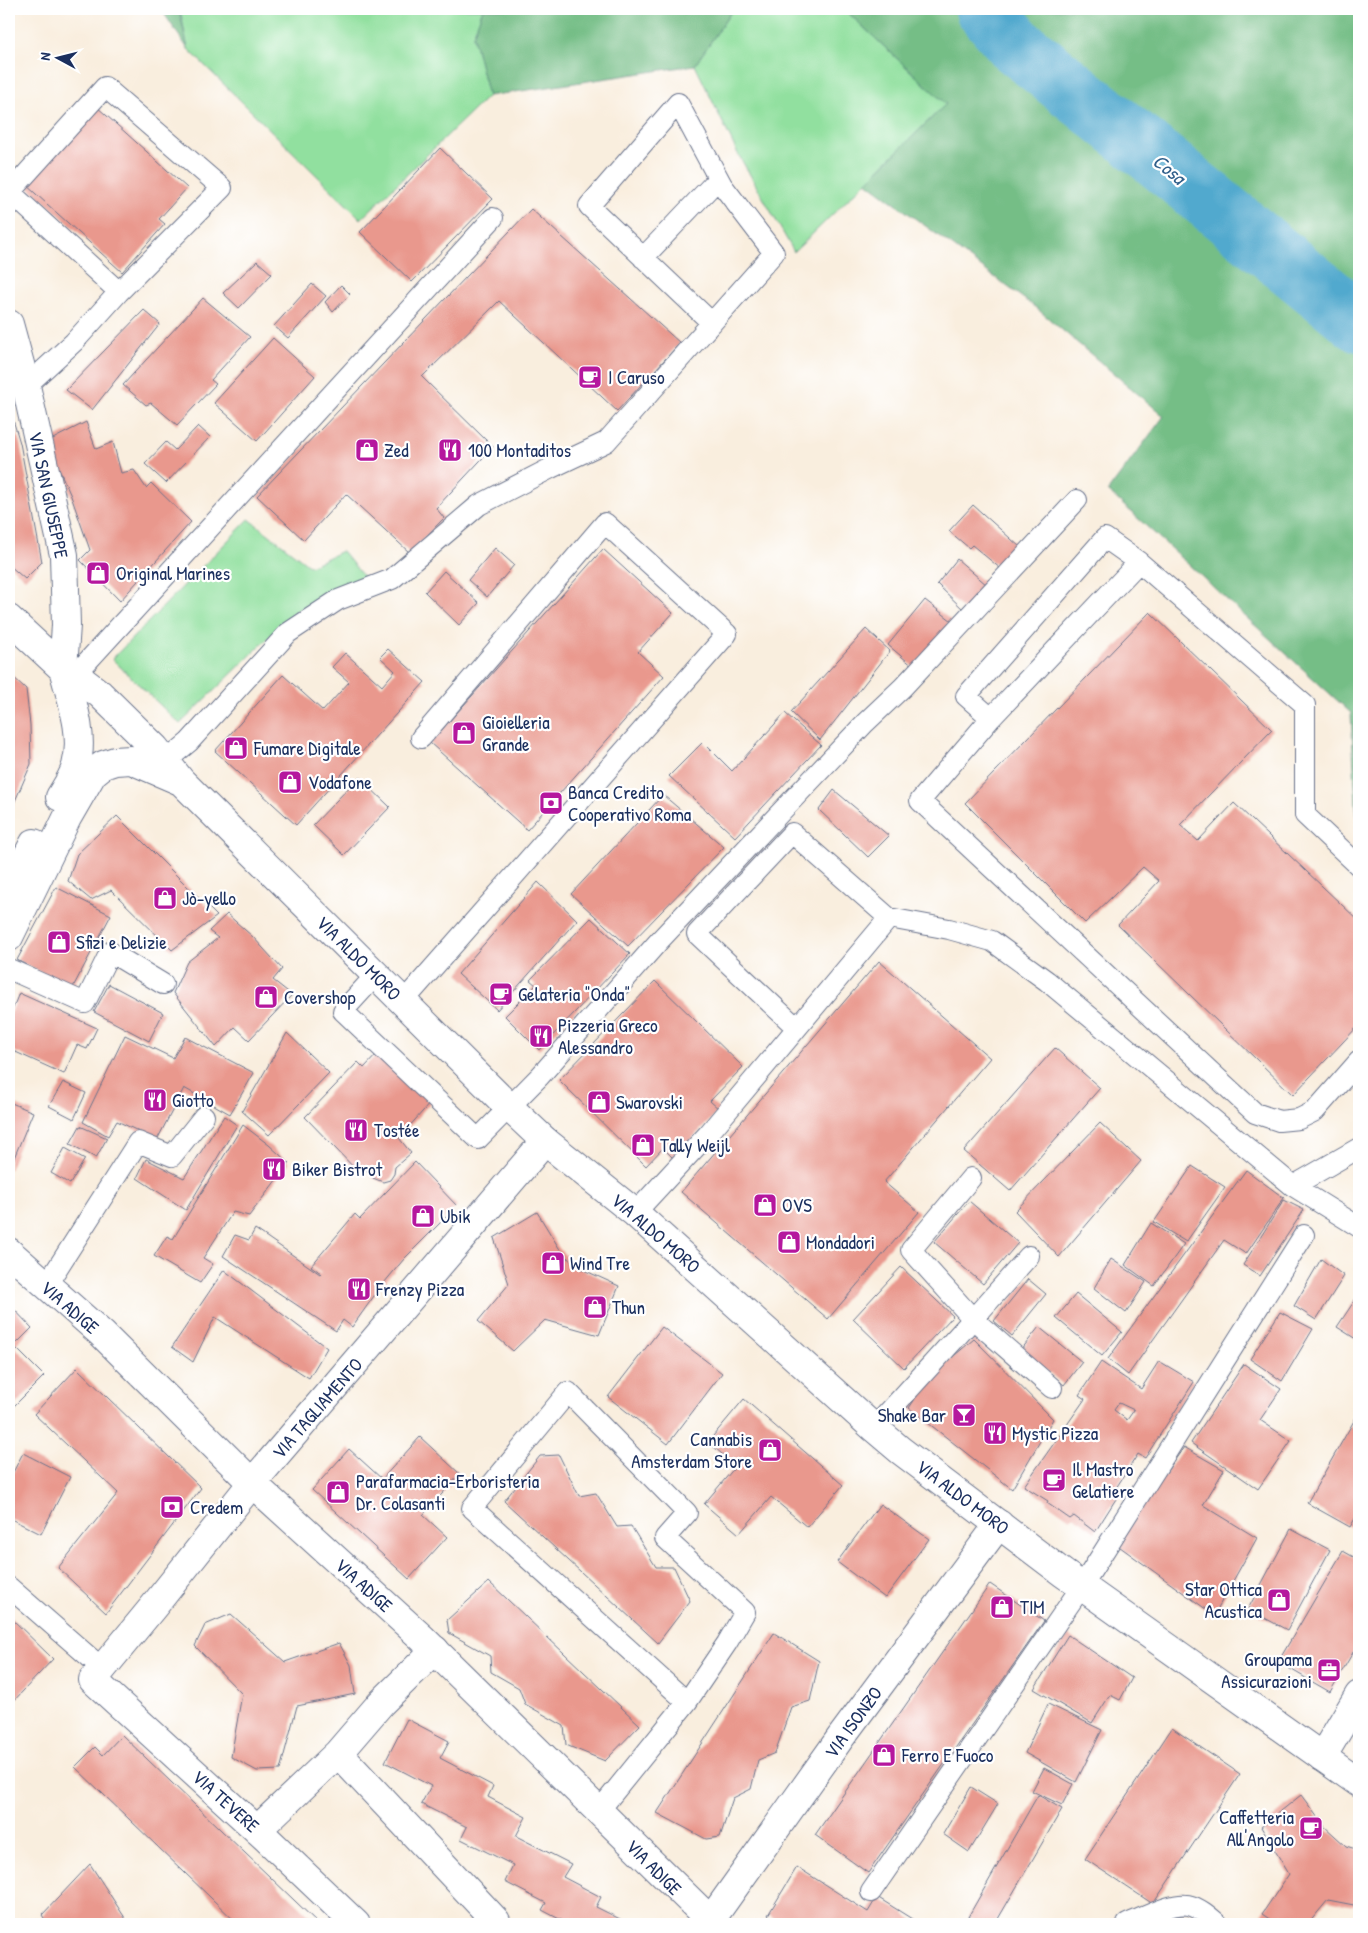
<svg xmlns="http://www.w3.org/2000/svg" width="1368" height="1933" viewBox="0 0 1368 1933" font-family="'Patrick Hand',sans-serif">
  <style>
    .green { fill: #91e09f; stroke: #56887e }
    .forest { fill: #74be86; stroke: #487672 }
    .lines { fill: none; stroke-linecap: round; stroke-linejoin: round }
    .river { stroke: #51a9ce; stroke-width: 60 }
    .building { fill: #e9988d; fill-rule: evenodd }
    .service-casing { stroke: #69728b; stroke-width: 22 }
    .minor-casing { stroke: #69728b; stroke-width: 30 }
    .secondary-casing { stroke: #69728b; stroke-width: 30 }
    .service { stroke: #fff; stroke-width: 20 }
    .minor { stroke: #fff; stroke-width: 28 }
    .secondary { stroke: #fff; stroke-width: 28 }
    .labels { text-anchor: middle; stroke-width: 4.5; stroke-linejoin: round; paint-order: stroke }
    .poi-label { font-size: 19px; fill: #1b2f5e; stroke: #fff; text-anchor: start }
    .street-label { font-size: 19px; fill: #1b2f5e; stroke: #fff }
    .water-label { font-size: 20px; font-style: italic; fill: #31608b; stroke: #fff }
  </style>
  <rect width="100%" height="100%" fill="#fff"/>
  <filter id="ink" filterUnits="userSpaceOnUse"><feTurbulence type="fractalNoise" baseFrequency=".02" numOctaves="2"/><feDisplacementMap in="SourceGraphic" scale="10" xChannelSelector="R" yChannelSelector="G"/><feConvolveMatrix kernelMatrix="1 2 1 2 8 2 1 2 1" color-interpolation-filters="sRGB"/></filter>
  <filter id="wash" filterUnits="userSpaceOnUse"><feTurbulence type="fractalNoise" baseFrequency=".0096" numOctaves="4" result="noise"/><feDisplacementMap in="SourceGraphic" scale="20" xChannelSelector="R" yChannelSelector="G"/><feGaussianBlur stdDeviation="1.12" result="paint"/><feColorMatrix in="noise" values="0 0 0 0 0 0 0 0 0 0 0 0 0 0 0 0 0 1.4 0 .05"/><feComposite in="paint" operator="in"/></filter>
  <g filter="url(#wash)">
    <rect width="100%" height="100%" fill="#f9eede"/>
    <!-- green -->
    <path class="green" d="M180,9h303l-10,27 15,60 -127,123 -173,-170z
      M733,9h111l102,95 -152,148 -57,-100 -42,-87z
      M249,519l61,47 32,-15 26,31 -72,29 -116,113 -68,-65z"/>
    <!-- forest -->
    <path class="forest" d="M161,9h18l9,40z
      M483,9h250l-38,56 -207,31 -15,-60z
      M844,9h515v815l-2,-2 -6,-109 -243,-222 56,-75 -129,-109 -169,-125 80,-78z"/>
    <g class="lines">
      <!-- river -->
      <path class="river" d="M985,9l31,36 135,108 208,169"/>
    </g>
    <g id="blocks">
      <!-- building -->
      <path class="building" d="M96,106l91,82 -28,31 6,5 -43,48 -97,-88z
        M440,148l53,51 -81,83 -52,-50z
        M531,209l149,134 -63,68 -118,-110 -77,76 71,70 -57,61 8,10 -34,35 -64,-59 -42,46 -47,-44z
        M257,261l15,13 -33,34 -16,-15z
        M312,284l14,12 -38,42 -14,-12z
        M341,285l9,9 -17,18 -8,-10z
        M203,298l47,39 -39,43 5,4 -39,41 -26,-22 -5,2 -23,-20z
        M144,310l16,14 -68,86 -26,-20z
        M273,338l42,38 -58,65 -43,-38z
        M9,411l2,2 9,30 22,119 -17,17 -16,-14z
        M86,422l10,27 17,-7 8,31 13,-3 12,18 5,-5 40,39 -71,79 -40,-41 10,-10 -19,-54 -24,-54z
        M198,426l12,11 -44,46 -21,-19 21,-22 9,8z
        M973,505l47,42 -19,22 -29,-24 -3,3 -20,-17z
        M495,548l19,17 -27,32 -19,-17z
        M603,549l70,64 -35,39 26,24 -137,154 -97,-87z
        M957,559l30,26 -21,27 -29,-28z
        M444,571l35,32 -20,22 -34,-33z
        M925,600l27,21 -38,46 -26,-22z
        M1150,612l122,118 -92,95 18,16 36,-38 125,118v104l-66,70 -175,-170 41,-44 -16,-14 -58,56 -120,-120z
        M866,629l24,22 -70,89 -29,-28z
        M388,649l37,33 -129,143 -81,-74 68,-76 40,36 26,-29 -17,-15 13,-14 37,33 13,-15 -15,-14z
        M9,673l17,16 4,36 1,39 -22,51z
        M785,713l36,32 -86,92 -66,-61 34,-34 29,29z
        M359,777l31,30 -46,48 -31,-30z
        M834,790l55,46 -21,21 -49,-47z
        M663,795l61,52 -96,99 -57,-52z
        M117,816l100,100 -45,34 -61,-60 -20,10 -23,-19 9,-27z
        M538,882l39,38 -80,90 -39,-36z
        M56,887l55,28 -39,74 -55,-29z
        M227,914l26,23 29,32 -9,11 19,15 -43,45 -14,-13 -19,20 -43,-54 14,-31 31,-24 -9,-7z
        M591,918l39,36 -91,96 -34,-34 31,-31 -6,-5z
        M879,961l111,97 -106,124 35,30 -91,107 -147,-127z
        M655,981l88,86 -33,34 10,9 -47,48 -10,-10 -17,18 -87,-86z
        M109,984l54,29 -14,28 -55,-29z
        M19,993l78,35 -10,21 -10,-4 -13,29 -55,-25v-31z
        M287,1033l42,40 -60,62 -27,-24z
        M125,1035l48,23 12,-21 69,36 -24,41 -46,-26 -27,52 -40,-19 -9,15 -25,-14z
        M1055,1048l45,40 -90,103 -46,-40z
        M379,1052l52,50 -32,36 12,15 -16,14 -1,7 -4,6 -7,2 -10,-4 -6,-8 -6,5 -56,-58 53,-55 6,6z
        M63,1082l23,11 -12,26 -25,-13z
        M9,1102l24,10 -24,58z
        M224,1116l13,9 -51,85 -49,-32 9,-19 38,19z
        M1100,1123l41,38 -82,96 -44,-46z
        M243,1125l26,20 20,18 -40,53 -16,-4 -30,46 10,6 -13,19 -46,-27 13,-20 6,3z
        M80,1126l27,12 -11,20 -26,-14z
        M65,1148l20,11 -15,25 -19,-11z
        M415,1162l42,44 -53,53 -25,30 -27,38 -9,-7 -7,11 -113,-75 12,-21 14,5 6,-11 65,45 1,-1 -10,-7 44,-52 5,5z
        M1192,1166l33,21 -39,55 -32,-20z
        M1246,1170l38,28 -38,56 -22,-14 -96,135 -20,-16z
        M1284,1200l20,10 -44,66 -17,-11z
        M969,1201l49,42 -35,41 -49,-42z
        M537,1212l22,36 16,18 44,20 -20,49 -54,-15 -32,31 -35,-30 31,-37 -15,-46z
        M1151,1223l33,21 -30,42 -29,-21z
        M1111,1259l35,23 -20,31 -32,-25z
        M1321,1259l23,17 -28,44 -22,-14z
        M901,1267l52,49 -49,52 -51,-49z
        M224,1270l103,78 -18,30 -94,-61 -22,45 -21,-15z
        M1028,1279l18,15 -34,42 -18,-15z
        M1076,1294l46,38 -20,24 -46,-38z
        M1359,1294v47l-22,-14z
        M9,1304l23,24 -18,18 30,30 -35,35z
        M1280,1312l33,17 -31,52 -32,-22z
        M662,1327l60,46 -54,71 -60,-47z
        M1039,1327l43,35 -18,23 -43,-35z
        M974,1339l79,80 -41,70 -103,-81 14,-21 26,-27z
        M1159,1361l35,21 -49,76 -7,-4 -22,34 5,3 -26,41 -21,-16 -4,3 -23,-16 1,-2 -24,-15 61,-87 -6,-4 22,-33 40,27zM1119,1403l15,7 -7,10 -13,-10z
        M1244,1364l37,25 -21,31 31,21 -33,48 -67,-46z
        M77,1368l124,120 -95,125 -48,-45 60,-75 -84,-79z
        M744,1399l99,86 -36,42 -36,-30 -32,37 -35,-30 32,-38 -28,-24z
        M1359,1412v100l-9,15 -43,-24z
        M420,1437l40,37 -37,41 24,22 -38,42 -97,-89 37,-41 33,30z
        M1184,1447l40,23 -21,35 54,33 -43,77 -98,-71z
        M23,1453l47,24 -29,57 -32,-16v-38z
        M559,1455l20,41 17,-3 21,34 14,-1 25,41h18l16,34 -32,42 -154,-142 36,-45z
        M880,1504l49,35 -44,59 -48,-36z
        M1291,1529l39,21 -43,80 -39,-21z
        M1343,1551l16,9v82l-29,50 -52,-30z
        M489,1582l151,143 -35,36 -39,-16 -2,-19 -39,-22 -6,-16 -28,-16 -1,-16 -41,-23 -2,-13z
        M990,1584l54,37 -176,252 -53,-38z
        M231,1614l54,48 54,-19 12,22 4,29 -58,12 -17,64 -23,1 -26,-14 11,-63 -47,-48 10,-21z
        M9,1616l44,43 -44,47z
        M774,1633l45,28 -9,40 -19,6 -16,46 -17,7 -7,29 -18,9 -13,39 -14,2 -49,-26z
        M1068,1635l64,43 -12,22 -10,-5 -18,28 -58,-34z
        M1048,1704l54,26 -26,52 -51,-29z
        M407,1719l42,22 -9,17 53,28 -5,11 38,20 -10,19 55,28 -8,13 38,20 -5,10 34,17h-61l-27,-14 4,-7 -41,-21 8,-17 -52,-26 6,-12 -46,-23 10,-18 -46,-24z
        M1172,1728l68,46 -87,130 -68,-45z
        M122,1735l197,189h-81l-163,-157 20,-20 8,8z
        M1044,1768l29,16 -11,21 -30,-14z
        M971,1787l27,17 -29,48 -26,-18z
        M1038,1795l24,14 -67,115h-14l-13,-7z
        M1301,1795l23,31 22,20 13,4v56l-31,-6 -20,24h-31l-15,-10 27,-40 -28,-47z
        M90,1864l39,60h-81l-6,-9z
        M797,1867l71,45 9,-15 43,27h-137l-15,-9z"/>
    </g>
  </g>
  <g filter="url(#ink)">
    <use href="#blocks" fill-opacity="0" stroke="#69728b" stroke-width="1"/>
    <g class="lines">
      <!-- service casing -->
      <g class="service-casing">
        <path id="service" d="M643,258l75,-79
          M26,386l48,-44 45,-50 103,-104 -117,-101 -95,105 109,100
          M75,675l418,-457
          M991,718l-25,-22 139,-158 34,24
          M166,761l23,-19 99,-109 50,-33 54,-21 87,-74 72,-37 55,-26 168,-189 -52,-68 -44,-82 -89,103 123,117
          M1359,866l-54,-51v-110l-166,-143 -148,156 -71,83 335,312 24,8 20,-2 16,-8 44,-50
          M889,918l60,11 43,12 55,40 246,205 66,41
          M9,969l76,34 25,-51 53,32
          M376,975l-33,36 135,128 62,-63 119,-135 206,-218 38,-36 174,-187
          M403,1002l324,-368 -122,-111 -184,215
          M971,1178l-60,72 62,69 56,-63
          M1293,1186l66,-38
          M635,1213l74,-80 180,-215 -97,-85 -95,101 100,94
          M46,1286l92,-144 34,14 32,-40
          M874,1428l99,-109 79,69
          M9,1587l94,82
          M598,1812l89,-110 -215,-194 96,-116 119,121 -22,25 80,74 -18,31 -40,59
          M871,1892l211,-306 222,-351
          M1127,1924c16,-6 44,-22 61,-19 11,2 22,12 30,19"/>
      </g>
      <!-- minor casing -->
      <g class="minor-casing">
        <path id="minor" d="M9,324l17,62 38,169 2,70 -3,44
          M338,1753l158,168 1,3
          M1322,1757l37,-62
          M257,1830l81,-77 43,-50 54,-53
          M356,1924l-89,-85 -174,-159 61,-74 98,-123 293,-342
          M708,1924l133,-187 158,-213"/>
      </g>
      <!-- secondary casing -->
      <g class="secondary-casing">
        <path id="secondary" d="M9,619l54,50 12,6 25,19 55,54 26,33 329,327 35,33 90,72 239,215 26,22 163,123 296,210
          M60,797c6,-10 13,-20 16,-31 9,-32 -5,-67 -13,-97
          M9,891l25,-48
          M9,937l58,-119 26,-45 10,-8 12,-4 16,-1 49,21
          M9,1252l93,82 150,149 169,154 293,287"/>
      </g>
      <!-- service -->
      <use href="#service" class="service"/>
      <!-- minor -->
      <use href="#minor" class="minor"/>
      <!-- secondary -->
      <use href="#secondary" class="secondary"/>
    </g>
  </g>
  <!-- icons -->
  <defs>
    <g id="cafe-square" transform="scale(1.25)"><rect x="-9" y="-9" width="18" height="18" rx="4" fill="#b5179e" stroke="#fff"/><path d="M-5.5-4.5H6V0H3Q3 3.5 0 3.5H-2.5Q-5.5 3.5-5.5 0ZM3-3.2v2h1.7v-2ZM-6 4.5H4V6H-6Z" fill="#fff"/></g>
    <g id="shop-square" transform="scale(1.25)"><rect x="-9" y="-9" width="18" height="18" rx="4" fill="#b5179e" stroke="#fff"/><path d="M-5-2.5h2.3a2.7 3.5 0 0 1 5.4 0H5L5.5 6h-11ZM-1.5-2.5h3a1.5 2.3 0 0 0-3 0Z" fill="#fff"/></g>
    <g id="restaurant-square" transform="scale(1.25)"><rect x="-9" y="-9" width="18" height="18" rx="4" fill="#b5179e" stroke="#fff"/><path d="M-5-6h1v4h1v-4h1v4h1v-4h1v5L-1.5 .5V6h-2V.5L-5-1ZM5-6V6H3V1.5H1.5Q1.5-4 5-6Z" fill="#fff"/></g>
    <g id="bank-square" transform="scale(1.25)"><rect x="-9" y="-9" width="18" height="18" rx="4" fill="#b5179e" stroke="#fff"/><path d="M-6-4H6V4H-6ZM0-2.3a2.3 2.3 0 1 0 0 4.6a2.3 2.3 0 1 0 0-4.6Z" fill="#fff"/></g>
    <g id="bar-square" transform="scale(1.25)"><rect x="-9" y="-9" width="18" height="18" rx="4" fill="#b5179e" stroke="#fff"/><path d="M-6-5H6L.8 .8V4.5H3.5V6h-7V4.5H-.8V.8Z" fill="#fff"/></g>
    <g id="office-square" transform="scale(1.25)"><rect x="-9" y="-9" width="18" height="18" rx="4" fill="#b5179e" stroke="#fff"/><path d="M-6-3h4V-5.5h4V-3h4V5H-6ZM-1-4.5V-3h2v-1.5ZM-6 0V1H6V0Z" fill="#fff"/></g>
  </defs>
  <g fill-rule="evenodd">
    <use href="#cafe-square" x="590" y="377"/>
    <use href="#shop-square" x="367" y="450"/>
    <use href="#restaurant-square" x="450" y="450"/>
    <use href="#shop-square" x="98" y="573"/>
    <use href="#shop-square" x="464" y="733"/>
    <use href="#shop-square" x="236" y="748"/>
    <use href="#shop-square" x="290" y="782"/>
    <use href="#bank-square" x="551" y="803"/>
    <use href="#shop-square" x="165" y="898"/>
    <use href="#shop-square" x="59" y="942"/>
    <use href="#cafe-square" x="501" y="994"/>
    <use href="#shop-square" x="266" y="997"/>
    <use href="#restaurant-square" x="541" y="1036"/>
    <use href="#restaurant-square" x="155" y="1100"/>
    <use href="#shop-square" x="599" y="1102"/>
    <use href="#restaurant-square" x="356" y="1130"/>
    <use href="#shop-square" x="643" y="1145"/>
    <use href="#restaurant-square" x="274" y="1169"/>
    <use href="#shop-square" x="765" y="1205"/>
    <use href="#shop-square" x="423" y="1216"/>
    <use href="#shop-square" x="789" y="1242"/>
    <use href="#shop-square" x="553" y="1263"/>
    <use href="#restaurant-square" x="359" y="1289"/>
    <use href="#shop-square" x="595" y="1307"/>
    <use href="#bar-square" x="964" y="1415"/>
    <use href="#restaurant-square" x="995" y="1433"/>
    <use href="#shop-square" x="770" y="1450"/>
    <use href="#cafe-square" x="1054" y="1480"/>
    <use href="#shop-square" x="338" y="1492"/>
    <use href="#bank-square" x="172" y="1507"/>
    <use href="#shop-square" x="1279" y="1600"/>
    <use href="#shop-square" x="1002" y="1607"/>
    <use href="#office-square" x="1329" y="1670"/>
    <use href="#shop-square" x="884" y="1755"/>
    <use href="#cafe-square" x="1311" y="1828"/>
  </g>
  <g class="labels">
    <!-- poi labels -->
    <g class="poi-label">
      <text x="608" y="384">I Caruso</text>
      <text x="384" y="457">Zed</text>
      <text x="468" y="457">100 Montaditos</text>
      <text x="116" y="580">Original Marines</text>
      <text x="482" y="729">Gioielleria<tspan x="482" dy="22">Grande</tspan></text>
      <text x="254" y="755">Fumare Digitale</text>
      <text x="308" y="789">Vodafone</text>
      <text x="568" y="799">Banca Credito<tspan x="568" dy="22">Cooperativo Roma</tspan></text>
      <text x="182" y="905">Jò-yello</text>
      <text x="76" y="949">Sfizi e Delizie</text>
      <text x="518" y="1001">Gelateria "Onda"</text>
      <text x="284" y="1004">Covershop</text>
      <text x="558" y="1032">Pizzeria Greco<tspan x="558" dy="22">Alessandro</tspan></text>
      <text x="172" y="1107">Giotto</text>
      <text x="616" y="1109">Swarovski</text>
      <text x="374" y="1137">Tostée</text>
      <text x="660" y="1152">Tally Weijl</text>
      <text x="292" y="1176">Biker Bistrot</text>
      <text x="782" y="1212">OVS</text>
      <text x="440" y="1223">Ubik</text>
      <text x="806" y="1249">Mondadori</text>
      <text x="570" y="1270">Wind Tre</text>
      <text x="376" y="1296">Frenzy Pizza</text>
      <text x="612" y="1314">Thun</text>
      <text x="946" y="1422" text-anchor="end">Shake Bar</text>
      <text x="1012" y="1440">Mystic Pizza</text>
      <text x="752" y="1446" text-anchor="end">Cannabis<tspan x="752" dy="22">Amsterdam Store</tspan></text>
      <text x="1072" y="1476">Il Mastro<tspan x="1072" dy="22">Gelatiere</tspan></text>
      <text x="356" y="1488">Parafarmacia-Erboristeria<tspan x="356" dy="22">Dr. Colasanti</tspan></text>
      <text x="190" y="1514">Credem</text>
      <text x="1262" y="1596" text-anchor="end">Star Ottica<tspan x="1262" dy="22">Acustica</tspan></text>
      <text x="1020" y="1614">TIM</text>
      <text x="1312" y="1666" text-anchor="end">Groupama<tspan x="1312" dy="22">Assicurazioni</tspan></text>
      <text x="902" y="1762">Ferro E Fuoco</text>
      <text x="1294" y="1824" text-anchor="end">Caffetteria<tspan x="1294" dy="22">All'Angolo</tspan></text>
    </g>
    <!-- street labels -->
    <g class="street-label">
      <text transform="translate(49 495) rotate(78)" y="7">VIA SAN GIUSEPPE</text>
      <text transform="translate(359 958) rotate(45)" y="7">VIA ALDO MORO</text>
      <text transform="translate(656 1233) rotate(41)" y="7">VIA ALDO MORO</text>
      <text transform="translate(70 1307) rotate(41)" y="7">VIA ADIGE</text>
      <text transform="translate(317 1408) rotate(-49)" y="7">VIA TAGLIAMENTO</text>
      <text transform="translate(963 1497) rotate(37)" y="7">VIA ALDO MORO</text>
      <text transform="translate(364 1585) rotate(42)" y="7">VIA ADIGE</text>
      <text transform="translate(853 1722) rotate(-54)" y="7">VIA ISONZO</text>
      <text transform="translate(226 1801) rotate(42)" y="7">VIA TEVERE</text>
      <text transform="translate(654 1867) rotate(45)" y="7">VIA ADIGE</text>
    </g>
    <!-- water labels -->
    <g class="water-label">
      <text transform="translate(1169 169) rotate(39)" y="7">Cosa</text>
    </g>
  </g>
  <!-- margin -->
  <rect width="1368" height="1933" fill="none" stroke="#fff" stroke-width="30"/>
  <!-- north arrow -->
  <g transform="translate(58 58) rotate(277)" stroke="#ffffff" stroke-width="4" paint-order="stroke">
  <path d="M0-4L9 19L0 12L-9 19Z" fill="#1b2f5e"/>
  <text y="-8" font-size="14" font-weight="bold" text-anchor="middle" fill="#1b2f5e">N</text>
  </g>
</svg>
